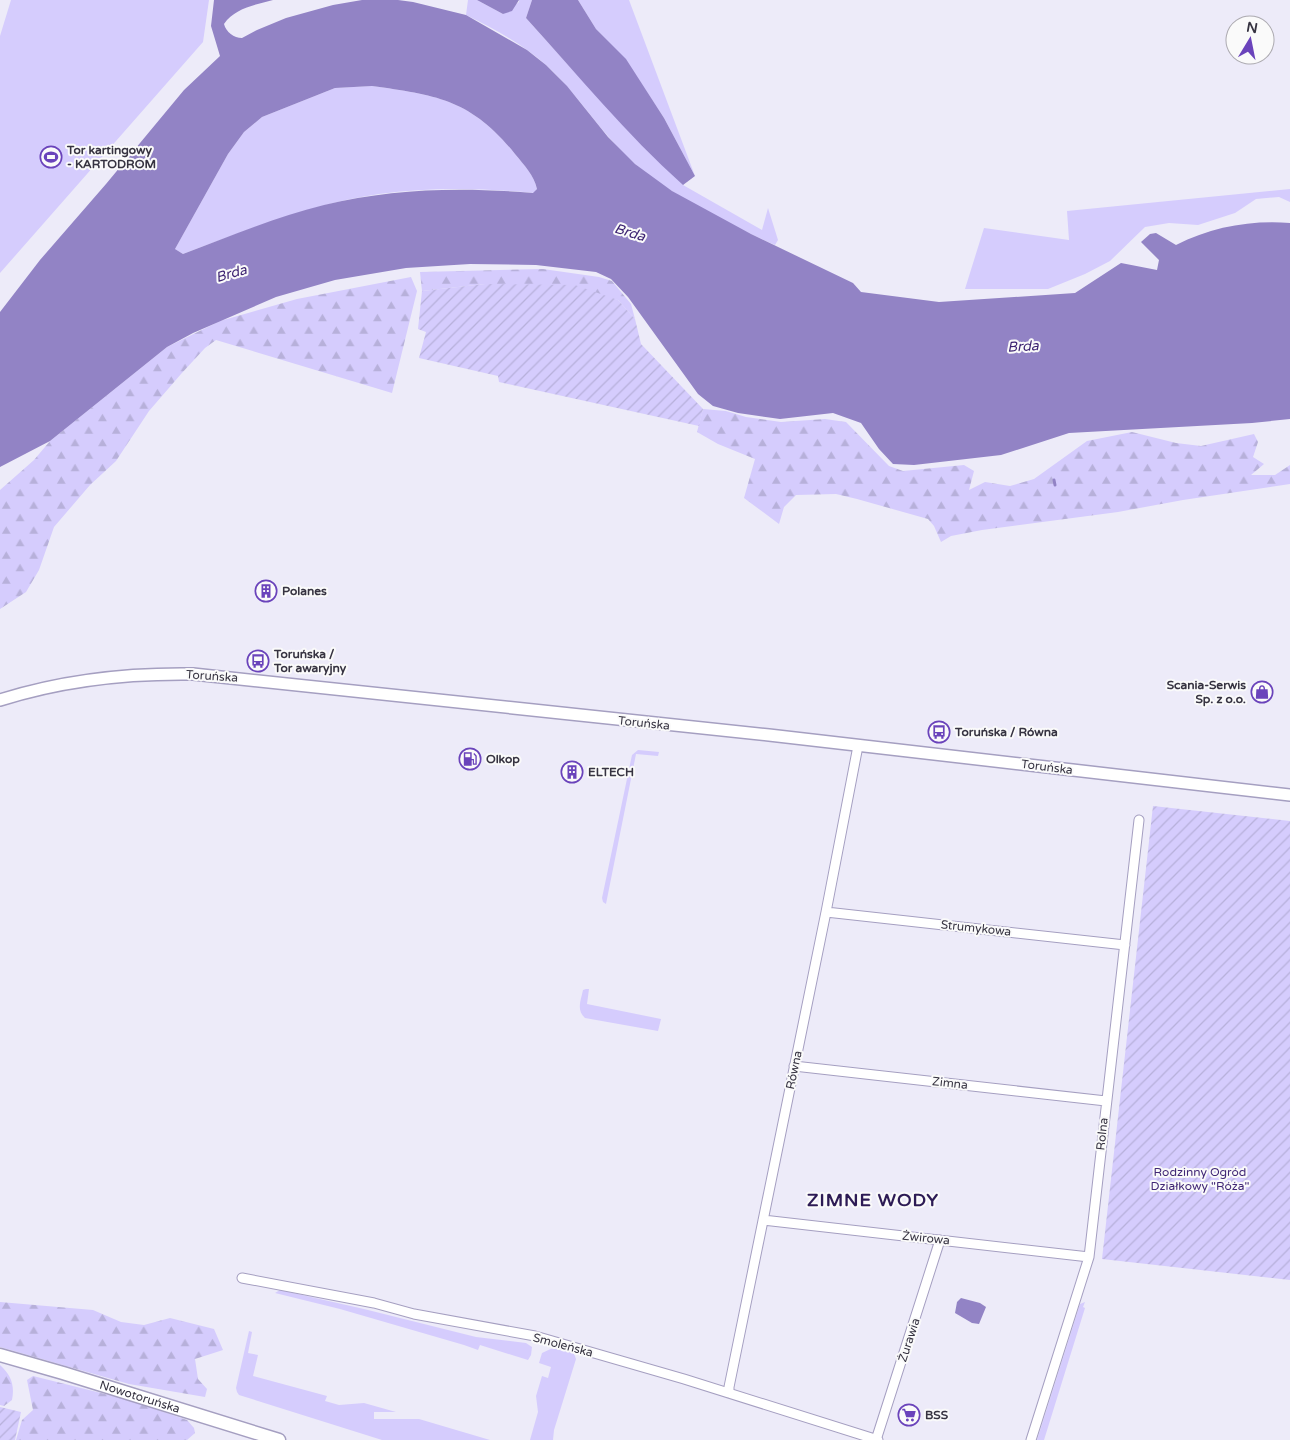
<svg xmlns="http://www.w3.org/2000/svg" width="1290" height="1440" viewBox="0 0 1290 1440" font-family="'Varela Round',sans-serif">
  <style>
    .grass { fill: #d5ccfd }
    .forest { fill: url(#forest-firs) }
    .garden { fill: url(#garden-furrows) }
    .water { fill: #9283c5; fill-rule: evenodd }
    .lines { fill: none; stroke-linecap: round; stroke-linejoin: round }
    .stream { stroke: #9283c5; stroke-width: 3 }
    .minor-casing { stroke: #a59fc1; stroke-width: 11 }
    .tertiary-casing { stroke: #a59fc1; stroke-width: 14 }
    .secondary-casing { stroke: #a59fc1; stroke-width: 15 }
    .minor { stroke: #fff; stroke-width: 9 }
    .tertiary { stroke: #fff; stroke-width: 11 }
    .secondary { stroke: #fff; stroke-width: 12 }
    .labels { text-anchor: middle; stroke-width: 4; stroke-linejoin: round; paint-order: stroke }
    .poi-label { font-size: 12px; font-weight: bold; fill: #363341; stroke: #fafafa; text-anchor: start }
    .street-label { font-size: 12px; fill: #363341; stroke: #fafafa }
    .park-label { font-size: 12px; fill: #412776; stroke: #fafafa }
    .water-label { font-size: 14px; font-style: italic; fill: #3c2271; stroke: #fafafa }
    .district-label { font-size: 18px; font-weight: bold; letter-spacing: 1px; fill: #2d1b55; stroke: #fafafa }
  </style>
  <defs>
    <pattern id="forest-firs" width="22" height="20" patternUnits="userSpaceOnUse" patternTransform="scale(1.25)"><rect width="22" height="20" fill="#d5ccfd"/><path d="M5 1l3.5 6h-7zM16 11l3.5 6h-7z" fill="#b7b0da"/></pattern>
    <pattern id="garden-furrows" width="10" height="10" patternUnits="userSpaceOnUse" patternTransform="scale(1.25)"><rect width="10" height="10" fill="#d5ccfd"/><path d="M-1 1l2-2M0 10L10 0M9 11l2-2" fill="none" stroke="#b7b0da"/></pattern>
  </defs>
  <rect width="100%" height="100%" fill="#edebf9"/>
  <!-- grass -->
  <path class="grass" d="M11,0h198l-6,42 -203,231v-237z
    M468,0h9l26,14 16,-12v-2h13l-6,18 44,49 113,118 79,45 6,-22 10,32 -3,5c-45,-20 -103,-49 -140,-81 -34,-30 -56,-69 -89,-99 -23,-21 -52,-36 -80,-50z
    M578,0h51l66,176 -31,-58 -38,-58 -30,-31z
    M372,86c65,9 100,14 143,68 10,12 19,21 22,35l-3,4c-52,-5 -104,-6 -155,1 -68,10 -132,36 -196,60l-8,-5 53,-95 16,-22 18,-15 73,-29z
    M1290,189v13l-11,-5 -23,2 -21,14 -37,12 -29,-2 -24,4 -35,34 -25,13 -37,15h-83l19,-61 85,12 -2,-29z
    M638,750l21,2 -1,4 -22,-2 -30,150 -3,-2 -1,-4 30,-143z
    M586,989h3l-2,15 74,15 -3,12 -73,-13c-9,-8 -4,-18 -2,-28z
    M280,1290l84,19 112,28 50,6 6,4 -1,8 -3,5 -48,-15 -2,5 -14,-5 -124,-36 -65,-16z
    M1085,1302l-2,5 2,1 -41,132h-7l43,-136z
    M249,1331l3,1 -4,21 10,2 -5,21 74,20 -2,5 14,4 25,-2 32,9h-22v7h45l71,21h-108l-143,-45 -2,-3 -1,-4z
    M557,1346l16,5 3,8 -22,71 -1,10h-23l8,-28 -2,-16 6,-20 6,2 3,-11 -12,-4 3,-10z"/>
  <!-- forest -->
  <path class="forest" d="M543,269l56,8 13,4 19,23 4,15 -17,-19 -133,-16 -63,7 -2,-19z
    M411,277l6,14 -25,102 -176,-53 -11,8 -24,26 -32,37 -33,50 -26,24 -36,42 -15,43 -13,22 -26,17v-119l34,-30 16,-19 117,-94 53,-26 77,-22z
    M703,409l23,2 20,6 35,5 44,-3 21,3 43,44 14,5 61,-6 10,6 -5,19 16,-8 25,4 24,-7 53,-38 45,-9 44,11 25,3 53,-12 4,8 -5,15 11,7 -13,11h24l15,-10v19l-107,16 -65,12 -136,18 -31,6 -10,6 -7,-16 -6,-7 -71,-20 -21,-5 -40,1 -12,12 -5,17 -35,-26 11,-39 -37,-15 -21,-12z
    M0,1302l93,8 28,12 23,3 26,-7 44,11 9,21 -28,9 3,20 9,10 -2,8 -76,-13 -129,-37z
    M0,1365c11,10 15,20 12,35l-8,6 -4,-1z
    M33,1376l96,24 58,20 7,8 1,5 -8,7h-171l6,-20 11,-10 -6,-30z"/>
  <!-- garden -->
  <path class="garden" d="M485,284l90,1 43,15 17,19 6,25 62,65 -4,17 -200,-44 -1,-6 -79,-18 7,-26 -8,-3 4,-38z
    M1153,806l137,15v459l-188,-21z
    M0,1407l21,5 -6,28h-15z"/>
  <!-- water -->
  <path class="water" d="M214,0h59c-18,5 -38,8 -49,24 2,8 10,14 18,14l15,-8 29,-12 47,-13 29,-5h36l15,2 53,13 61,35 19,15 21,21 41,51 27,27 37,27 79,43 102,49 8,9 78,10 136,-9 46,-30 36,7 2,-10 -18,-18 9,-8 6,-1 20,12c36,-18 74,-25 114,-22v196l-38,4 -183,10 -68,22 -87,10 -21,-1 -14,-15 -18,-26 -28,-10 -53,6 -42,-6 -25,-7 -15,-12 -70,-97 -17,-18 -15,-7 -60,-7 -66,-1 -64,4 -71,12 -59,17 -83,36 -26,14 -117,94 -50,26v-155l40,-52 66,-76 78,-94 36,-34 -9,-30zM372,86c65,9 100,14 143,68 9,11 19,21 22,35l-4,4c-70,-6 -140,-5 -209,12 -48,12 -94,31 -141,49l-8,-5 53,-95 16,-22 18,-15 73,-29z
    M477,0h42l-7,11 -9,3z
    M532,0h46l18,29 30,30 38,59 31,58 -12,9c-57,-51 -105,-110 -157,-167z
    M961,1298l19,5 6,4 -7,17 -7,-1 -17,-10 2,-11z"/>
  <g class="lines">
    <!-- stream -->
    <path class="stream" d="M1054,480l1,5"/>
    <!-- minor casing -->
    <g class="minor-casing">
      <path id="minor" d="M826,912l299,33
        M794,1066l312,35
        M763,1220l326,37
        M242,1278l132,25 40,11 121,22 149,43 194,61
        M729,1393v-6l97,-475 32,-166
        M876,1440l64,-200
        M1031,1440l58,-183 50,-437"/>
    </g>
    <!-- tertiary casing -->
    <g class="tertiary-casing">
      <path id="tertiary" d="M0,700c63,-20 127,-27 193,-26l576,61 521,60"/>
    </g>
    <!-- secondary casing -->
    <g class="secondary-casing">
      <g id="secondary">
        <path id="s1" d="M0,1355l63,18 216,67"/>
      </g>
    </g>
    <!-- minor -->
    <use href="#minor" class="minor"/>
    <!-- tertiary -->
    <use href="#tertiary" class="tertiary"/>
    <!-- secondary -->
    <use href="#secondary" class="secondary"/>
  </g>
  <!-- icons -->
  <defs>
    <g id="stadium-ring" transform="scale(1.125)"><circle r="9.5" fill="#fafafa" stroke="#6a43bb" stroke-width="1.5"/><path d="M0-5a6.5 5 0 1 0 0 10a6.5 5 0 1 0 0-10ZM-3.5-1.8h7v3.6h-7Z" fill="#6a43bb"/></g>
    <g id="building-ring" transform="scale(1.125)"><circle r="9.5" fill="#fafafa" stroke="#6a43bb" stroke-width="1.5"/><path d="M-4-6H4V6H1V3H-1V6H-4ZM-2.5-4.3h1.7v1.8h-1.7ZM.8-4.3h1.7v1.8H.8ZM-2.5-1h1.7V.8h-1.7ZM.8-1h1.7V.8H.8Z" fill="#6a43bb"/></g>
    <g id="bus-ring" transform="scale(1.125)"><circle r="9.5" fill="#fafafa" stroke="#6a43bb" stroke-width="1.5"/><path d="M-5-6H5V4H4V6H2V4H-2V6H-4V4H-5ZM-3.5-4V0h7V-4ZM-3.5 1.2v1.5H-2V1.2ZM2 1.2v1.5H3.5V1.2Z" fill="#6a43bb"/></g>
    <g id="shop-ring" transform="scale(1.125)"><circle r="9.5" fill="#fafafa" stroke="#6a43bb" stroke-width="1.5"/><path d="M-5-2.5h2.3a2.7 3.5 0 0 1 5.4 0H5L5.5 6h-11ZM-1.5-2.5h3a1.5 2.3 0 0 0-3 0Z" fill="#6a43bb"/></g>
    <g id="fuel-ring" transform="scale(1.125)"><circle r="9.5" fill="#fafafa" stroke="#6a43bb" stroke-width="1.5"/><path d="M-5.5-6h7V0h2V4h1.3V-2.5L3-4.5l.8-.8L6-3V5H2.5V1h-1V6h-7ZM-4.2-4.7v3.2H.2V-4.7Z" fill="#6a43bb"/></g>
    <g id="supermarket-ring" transform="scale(1.125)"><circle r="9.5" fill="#fafafa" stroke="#6a43bb" stroke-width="1.5"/><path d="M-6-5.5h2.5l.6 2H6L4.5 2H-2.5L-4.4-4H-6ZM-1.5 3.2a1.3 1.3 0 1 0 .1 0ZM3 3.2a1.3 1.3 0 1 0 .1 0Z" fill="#6a43bb"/></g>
  </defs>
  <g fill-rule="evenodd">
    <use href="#stadium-ring" x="51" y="157"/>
    <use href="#building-ring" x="266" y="591"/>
    <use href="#bus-ring" x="258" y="661"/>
    <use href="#shop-ring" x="1262" y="692"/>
    <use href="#bus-ring" x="939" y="732"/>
    <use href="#fuel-ring" x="470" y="759"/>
    <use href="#building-ring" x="572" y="772"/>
    <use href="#supermarket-ring" x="909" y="1415"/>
  </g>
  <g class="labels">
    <!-- poi labels -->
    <g class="poi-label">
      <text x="67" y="154">Tor kartingowy<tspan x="67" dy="14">- KARTODROM</tspan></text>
      <text x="282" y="595">Polanes</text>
      <text x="274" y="658">Toruńska /<tspan x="274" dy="14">Tor awaryjny</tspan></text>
      <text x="1246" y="689" text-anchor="end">Scania-Serwis<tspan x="1246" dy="14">Sp. z o.o.</tspan></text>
      <text x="955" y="736">Toruńska / Równa</text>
      <text x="486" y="763">Olkop</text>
      <text x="588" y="776">ELTECH</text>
      <text x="925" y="1419">BSS</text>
    </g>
    <!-- street labels -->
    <g class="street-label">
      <text transform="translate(212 676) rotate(4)" y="4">Toruńska</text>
      <text transform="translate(644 723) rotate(6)" y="4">Toruńska</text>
      <text transform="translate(1047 767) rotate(7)" y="4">Toruńska</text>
      <text transform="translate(976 928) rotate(6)" y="4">Strumykowa</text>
      <text transform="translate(794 1070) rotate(-78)" y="4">Równa</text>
      <text transform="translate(950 1083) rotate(6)" y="4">Zimna</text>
      <text transform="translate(1102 1134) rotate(-84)" y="4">Rolna</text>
      <text transform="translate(926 1238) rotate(6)" y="4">Żwirowa</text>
      <text transform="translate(909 1340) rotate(-72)" y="4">Żurawia</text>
      <text transform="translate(563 1345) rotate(15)" y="4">Smoleńska</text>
      <text dy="4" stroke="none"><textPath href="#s1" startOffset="146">Nowotoruńska</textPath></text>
    </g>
    <!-- park labels -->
    <g class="park-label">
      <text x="1200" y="1176">Rodzinny Ogród<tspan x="1200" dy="14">Działkowy "Róża"</tspan></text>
    </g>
    <!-- water labels -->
    <g class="water-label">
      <text transform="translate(630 232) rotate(17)" y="5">Brda</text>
      <text transform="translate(231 273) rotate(-16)" y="5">Brda</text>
      <text transform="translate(1023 346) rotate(-3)" y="5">Brda</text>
    </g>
    <!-- district labels -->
    <g class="district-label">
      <text x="873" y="1206">ZIMNE WODY</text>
    </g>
  </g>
  <!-- north arrow -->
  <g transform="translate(1250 40) rotate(10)"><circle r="24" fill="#fafafa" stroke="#acaab0"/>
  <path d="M0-4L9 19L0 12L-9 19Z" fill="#6a43bb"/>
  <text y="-8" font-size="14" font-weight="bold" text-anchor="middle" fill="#363341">N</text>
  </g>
</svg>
